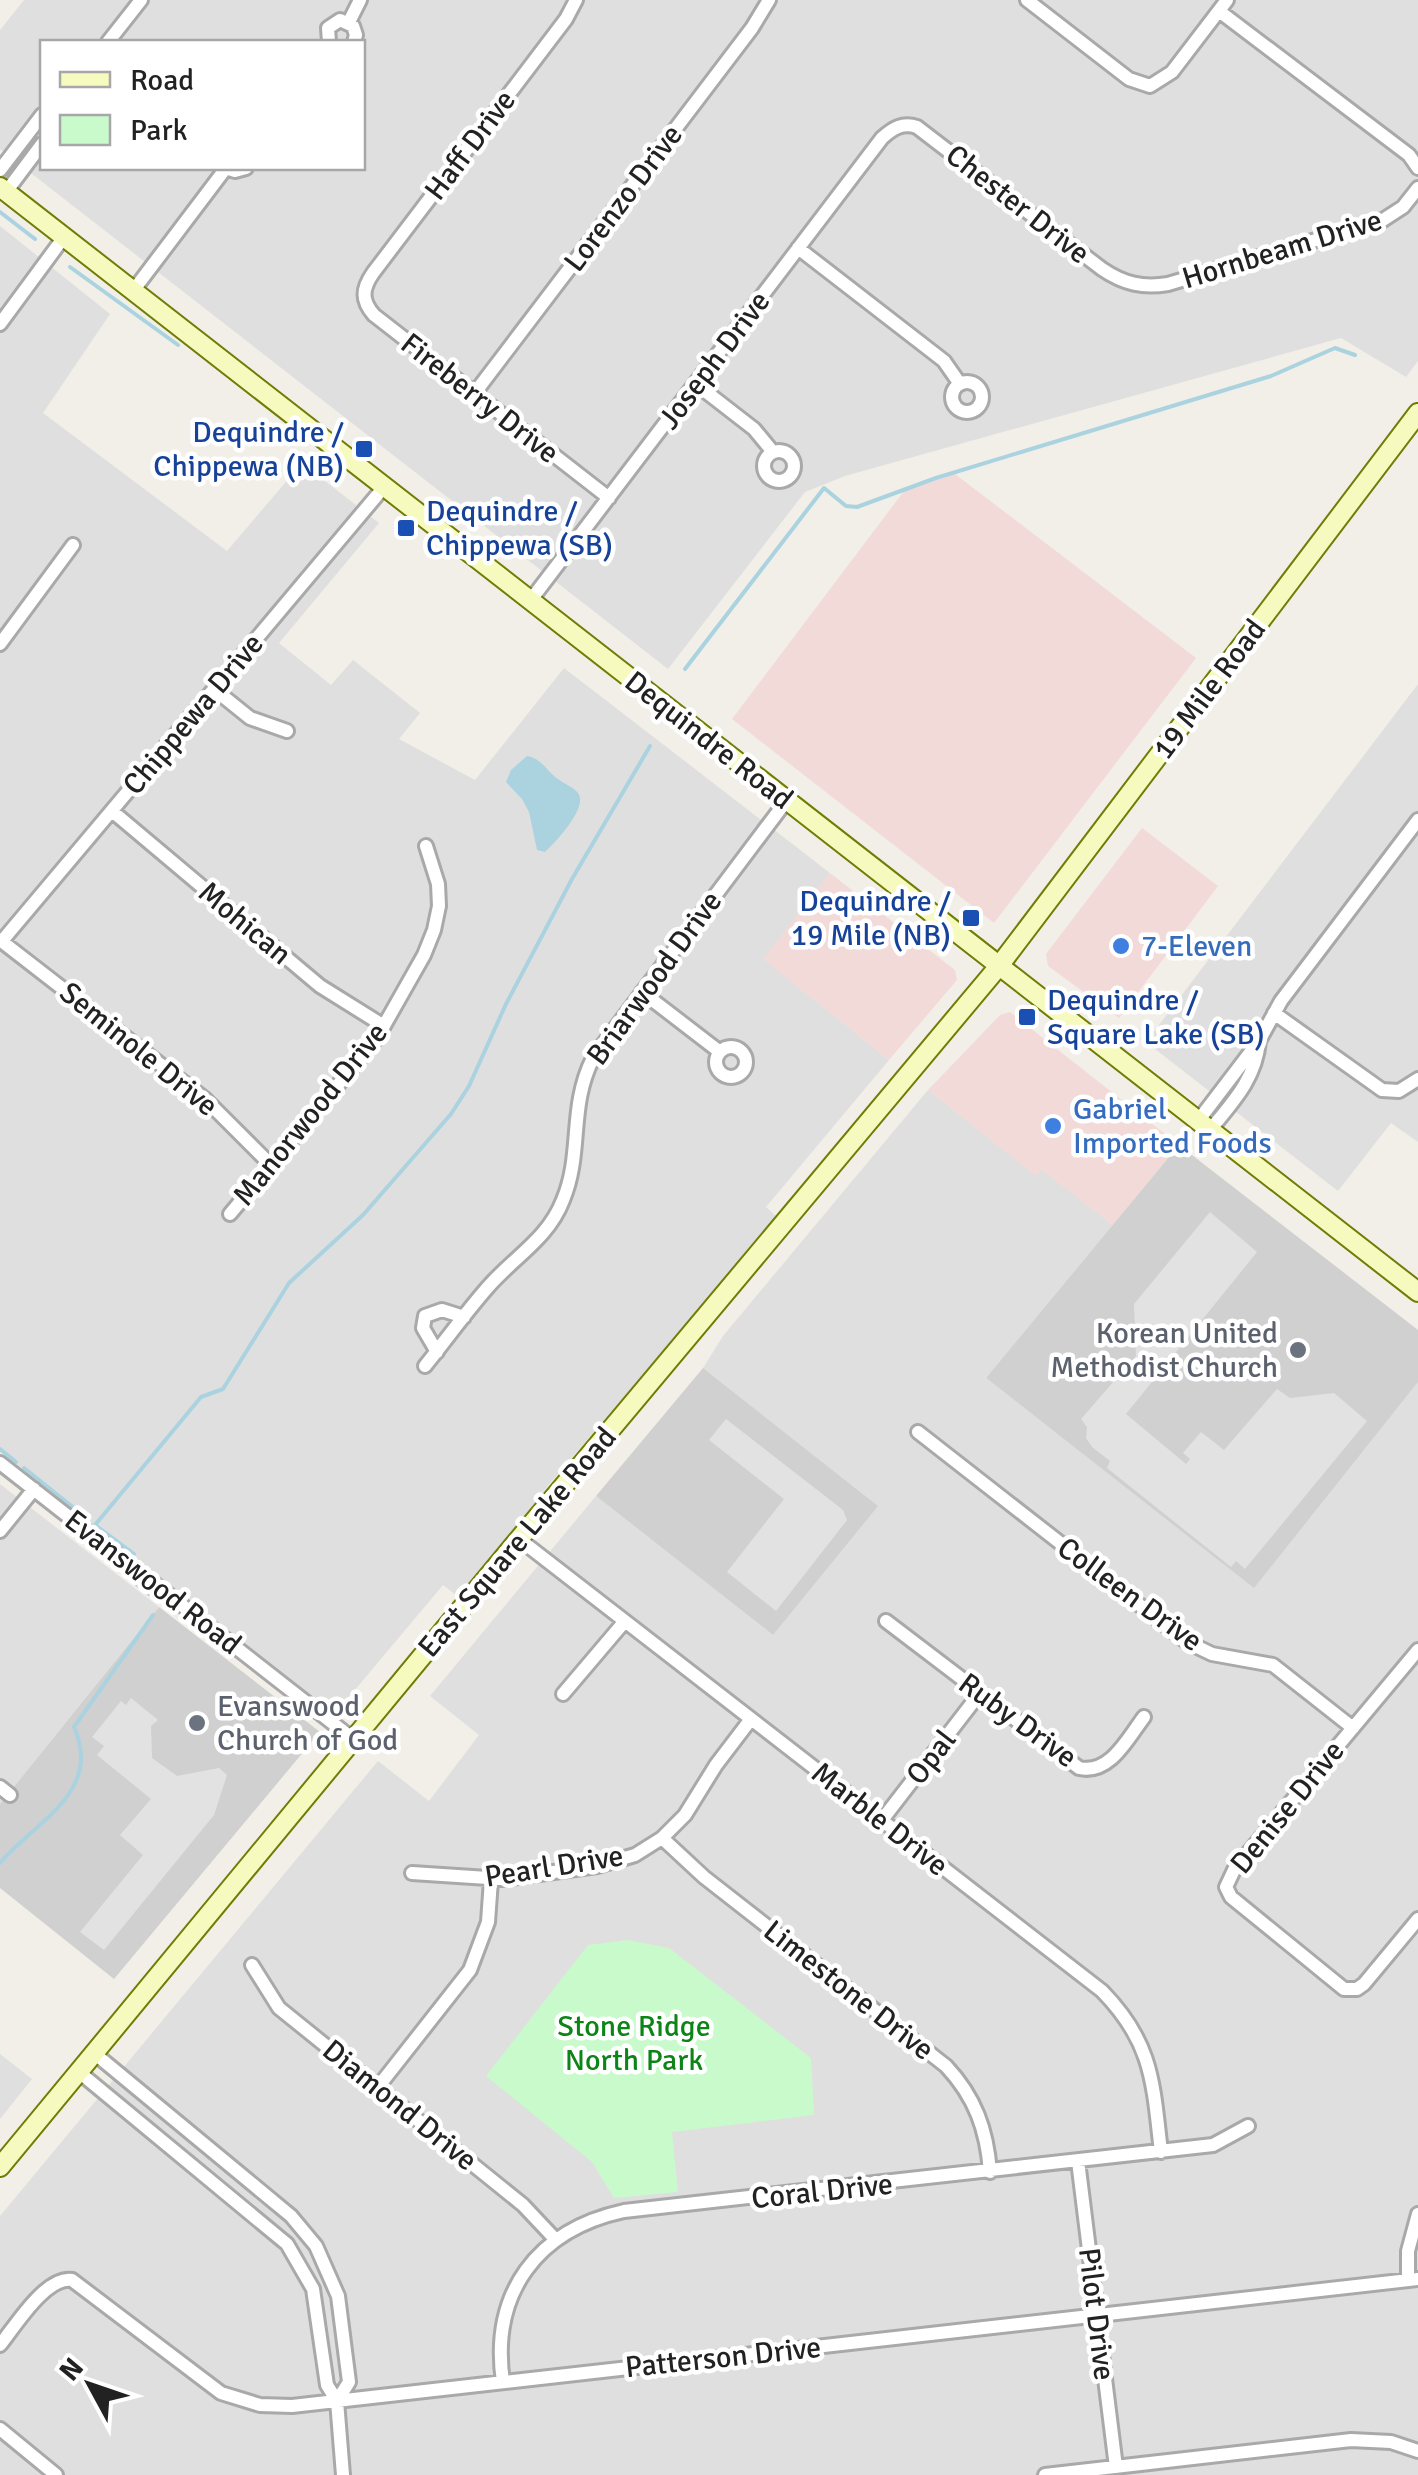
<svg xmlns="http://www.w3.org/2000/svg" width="1418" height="2475" viewBox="0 0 1418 2475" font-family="Signika,sans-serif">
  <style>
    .residential { fill: #e0dfdf; fill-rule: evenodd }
    .commercial { fill: #f2dad9 }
    .religious { fill: #d0d0d0 }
    .park { fill: #c8facc }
    .parking { fill: #e2e2e2 }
    .water { fill: #aad3df }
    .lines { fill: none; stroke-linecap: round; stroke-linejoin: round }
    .stream { stroke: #aad3df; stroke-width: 4 }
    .minor-casing { stroke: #a9a9a9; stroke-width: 18 }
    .secondary-casing { stroke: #707d05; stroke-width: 22 }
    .minor { stroke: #fff; stroke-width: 12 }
    .secondary { stroke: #f7fabf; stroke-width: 18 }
    .transit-dot { fill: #1a4fb4; stroke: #fff; stroke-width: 4 }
    .shop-dot { fill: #3f7fe0; stroke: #fff; stroke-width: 4 }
    .worship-dot { fill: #6b7280; stroke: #fff; stroke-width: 4 }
    .labels { text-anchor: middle; stroke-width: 9; stroke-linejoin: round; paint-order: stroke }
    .street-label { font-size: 30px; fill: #222; stroke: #fff }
    .transit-label { font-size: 30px; fill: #164399; stroke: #fff; text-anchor: end }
    .shop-label { font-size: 30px; fill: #366cbe; stroke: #fff; text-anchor: start }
    .worship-label { font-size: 30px; fill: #5b616d; stroke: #fff; text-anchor: end }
    .park-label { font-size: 30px; fill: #0c8416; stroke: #fff }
  </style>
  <rect width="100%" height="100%" fill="#f2efe9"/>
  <!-- residential -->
  <path class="residential" d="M24,0h1394v361l-12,16 -65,-39 -496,138 -40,16 -137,177 -668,-520v-119zM42,42h320v126h-320z
    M0,226l110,88 -67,99 184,138 75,-88 77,60 -100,120 52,42 22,-25 67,53 -21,26 76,41 89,-112 266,205 -66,86 125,101 -123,147 11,10 -226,265 -91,116 -17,-13 -110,131 -333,-264z
    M1418,684v458l-27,-19 -53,68 -192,-149z
    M928,1090l108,85 6,-6 71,56 -127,153 268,209 164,-205v1093h-1418v-259l378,-455 51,40 50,-66 -49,-39 166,-200 177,139 91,-140 -161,-127 20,-32z
    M0,1484l159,123 -159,197z
    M0,2054l32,25 -32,40z"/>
  <!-- commercial -->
  <path class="commercial" d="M955,474l241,184 -202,265 -262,-204 172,-228z
    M1142,828l76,58 -99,132 -71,-52 -2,-12z
    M830,873l125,97 2,10 -68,80 -126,-101z
    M1010,1012l169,133 -66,80 -71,-55 -6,6 -108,-86 72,-75z"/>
  <!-- religious -->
  <path class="religious" d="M1179,1145l239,185v52l-164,206 -268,-210z
    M703,1368l175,138 -105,129 -177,-139z
    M159,1607l161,125 -206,247 -114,-91v-84z"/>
  <!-- park -->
  <path class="park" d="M628,1940l41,8 142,110 3,57 -142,17 6,60 -64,6 -22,-36 -106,-86 102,-131z"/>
  <!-- parking -->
  <path class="parking" d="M1210,1212l47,40 -131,162 60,50 4,-5 -7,-6 18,-21 23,18 53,-61 13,9 44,-5 33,28 -122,148 -9,-8 -5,6 -124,-99 3,-7 -18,-14 -6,-9 1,-11 -6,-8 55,-63 -2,-52z
    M726,1419l117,91 4,10 -71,91 -49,-39 57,-73 -75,-59z
    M131,1698l27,22 -7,6 1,32 25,18 42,-8 8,7 -13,40 -110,135 -24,-18 63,-77 -23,-20 31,-36 -54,-44 7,-9 -12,-9 29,-36 5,4z"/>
  <!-- water -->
  <path class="water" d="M527,756c16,3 19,15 31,23 6,5 16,8 20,14 11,14 -23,50 -33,59l-8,-2 -8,-38 -7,-13 -16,-17 5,-12z"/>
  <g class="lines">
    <!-- stream -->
    <path class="stream" d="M0,212l35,27
      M70,267l108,78
      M685,669l139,-181 22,18 11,1 79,-29 335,-102 64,-28 20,7
      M0,1449l16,13
      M24,1468l50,40
      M89,1546l28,23
      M134,1554l-39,-29 106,-128 22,-8 66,-106 74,-68 88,-101 18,-28 37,-82 66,-125 78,-133
      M131,1580l18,14
      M0,1863c36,-42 103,-71 74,-136l79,-112"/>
    <!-- minor casing -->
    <g class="minor-casing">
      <path id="minor" d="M576,0l-10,19 -193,254c-11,16 -12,27 1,42l235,183
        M1027,0l102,79 21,7 22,-14 55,-72
        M1219,11l190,144 9,13
        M349,22l11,-22
        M108,42l33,-42
        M329,42l-1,-14 12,-8 13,6 3,9 -2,7
        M226,168l9,3 11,-3
        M0,170l42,-55
        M6,192l36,-48
        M798,248l146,113 16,23
        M133,291l93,-123
        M0,324l64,-87
        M952 397a15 15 0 1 1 30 0a15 15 0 1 1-30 0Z
        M696,384l58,45 19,23
        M474,394l278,-366 17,-28
        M764 466a15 15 0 1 1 30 0a15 15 0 1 1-30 0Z
        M530,601l352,-463c11,-10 21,-16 35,-11l185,142c22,15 41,19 66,15l215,-64 20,-13 15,-19
        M0,644l73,-99
        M214,689l36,29 37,13
        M112,811l208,175 64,40
        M0,940l205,159 66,66
        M2,941l382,-454
        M642,992l78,60
        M1274,1013l108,77 17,1 19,-12
        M716 1062a15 15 0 1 1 30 0a15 15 0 1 1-30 0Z
        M1198,1121l61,-80 22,-40 137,-181
        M1210,1130c23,-28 46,-52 49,-89
        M230,1214l147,-176 47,-83 10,-25 5,-24 -1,-22 -12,-38
        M437,1352l-14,-24 2,-12 17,-6 22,7
        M425,1366c21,-26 41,-54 63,-79 26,-30 60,-48 75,-87 20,-48 5,-92 30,-142l194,-258
        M918,1432l269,210 25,12 61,11 80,63
        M0,1463l353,276
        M0,1531l34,-42
        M519,1539l583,452c51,52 51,92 59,161
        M886,1621l193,147c31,7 49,-30 65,-51
        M1418,1650l-184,220 -8,17 5,10 113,92h13l7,-5 54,-65
        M563,1694l62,-73
        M0,1787l10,8
        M882,1820l98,-127
        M662,1838l42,39 242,189c29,31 41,64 44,106
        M412,1873l91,6 94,-13 38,-11 27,-17 23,-23 31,-50 35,-46
        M252,1965l27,43 244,197 32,34
        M79,2072l208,172 26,45 14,96 10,16 12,-19 -11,-86 -22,-50 -25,-30 -197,-163
        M378,2087l92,-117 18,-48 3,-42
        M1078,2161l38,306
        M1408,2278v-27l10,-37
        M0,2345c16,-20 46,-69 72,-65l149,113 39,12 32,1 1126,-127
        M503,2382c-13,-89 34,-152 121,-171l589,-66 35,-19
        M337,2401l6,74
        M0,2429l56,46
        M1045,2475l306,-35 40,2 27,9"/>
    </g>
    <!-- secondary casing -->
    <g class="secondary-casing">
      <path id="secondary" d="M0,187l1418,1105
        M0,2167l519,-628 480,-573 419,-553"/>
    </g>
    <!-- minor -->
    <use href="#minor" class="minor"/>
    <!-- secondary -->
    <use href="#secondary" class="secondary"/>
  </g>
  <!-- markers -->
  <g class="transit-dot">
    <rect x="354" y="439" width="20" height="20" rx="5"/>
    <rect x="396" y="518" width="20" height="20" rx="5"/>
    <rect x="961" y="908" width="20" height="20" rx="5"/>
    <rect x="1017" y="1007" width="20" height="20" rx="5"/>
  </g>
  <g class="shop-dot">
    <circle cx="1121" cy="946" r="10"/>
    <circle cx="1053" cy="1126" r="10"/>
  </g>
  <g class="worship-dot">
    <circle cx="1298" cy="1350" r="10"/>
    <circle cx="197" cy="1723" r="10"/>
  </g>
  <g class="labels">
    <!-- street labels -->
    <g class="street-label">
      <text transform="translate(470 145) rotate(-53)" y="10">Haff Drive</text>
      <text transform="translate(623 198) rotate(-53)" y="10">Lorenzo Drive</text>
      <text transform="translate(1018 204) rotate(38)" y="10">Chester Drive</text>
      <text transform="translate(1282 249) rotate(-17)" y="10">Hornbeam Drive</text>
      <text transform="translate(714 360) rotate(-53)" y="10">Joseph Drive</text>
      <text transform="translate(480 398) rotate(38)" y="10">Fireberry Drive</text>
      <text transform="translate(1209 689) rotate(-53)" y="10">19 Mile Road</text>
      <text transform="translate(193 714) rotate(-50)" y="10">Chippewa Drive</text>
      <text transform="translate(709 740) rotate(38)" y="10">Dequindre Road</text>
      <text transform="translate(245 923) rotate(40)" y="10">Mohican</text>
      <text transform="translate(654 978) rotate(-54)" y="10">Briarwood Drive</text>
      <text transform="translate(139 1049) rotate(39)" y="10">Seminole Drive</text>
      <text transform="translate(310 1114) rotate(-51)" y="10">Manorwood Drive</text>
      <text transform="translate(517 1542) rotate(-50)" y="10">East Square Lake Road</text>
      <text transform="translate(153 1582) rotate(38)" y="10">Evanswood Road</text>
      <text transform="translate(1130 1594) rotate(36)" y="10">Colleen Drive</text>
      <text transform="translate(1018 1720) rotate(36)" y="10">Ruby Drive</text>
      <text transform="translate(931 1757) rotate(-52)" y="10">Opal</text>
      <text transform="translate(1287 1807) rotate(-51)" y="10">Denise Drive</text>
      <text transform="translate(880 1819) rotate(38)" y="10">Marble Drive</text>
      <text transform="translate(554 1866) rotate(-9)" y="10">Pearl Drive</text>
      <text transform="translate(849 1990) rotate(38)" y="10">Limestone Drive</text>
      <text transform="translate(400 2105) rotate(39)" y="10">Diamond Drive</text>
      <text transform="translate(822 2191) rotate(-6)" y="10">Coral Drive</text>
      <text transform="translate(1097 2314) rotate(83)" y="10">Pilot Drive</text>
      <text transform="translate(723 2357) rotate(-6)" y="10">Patterson Drive</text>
    </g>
    <!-- transit labels -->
    <g class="transit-label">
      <text x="344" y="442">Dequindre /<tspan x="344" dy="34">Chippewa (NB)</tspan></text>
      <text x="426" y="521" text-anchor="start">Dequindre /<tspan x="426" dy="34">Chippewa (SB)</tspan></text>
      <text x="951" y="911">Dequindre /<tspan x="951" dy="34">19 Mile (NB)</tspan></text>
      <text x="1047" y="1010" text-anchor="start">Dequindre /<tspan x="1047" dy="34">Square Lake (SB)</tspan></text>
    </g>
    <!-- shop labels -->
    <g class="shop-label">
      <text x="1141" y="956">7-Eleven</text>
      <text x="1073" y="1119">Gabriel<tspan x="1073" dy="34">Imported Foods</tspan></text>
    </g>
    <!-- worship labels -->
    <g class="worship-label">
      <text x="1278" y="1343">Korean United<tspan x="1278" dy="34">Methodist Church</tspan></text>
      <text x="217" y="1716" text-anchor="start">Evanswood<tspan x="217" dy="34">Church of God</tspan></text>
    </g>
    <!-- park labels -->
    <g class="park-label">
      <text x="634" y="2036">Stone Ridge<tspan x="634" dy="34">North Park</tspan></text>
    </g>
  </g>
  <!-- legend -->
  <rect x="40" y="40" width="325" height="130" fill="#ffffff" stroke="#a7a7a7" stroke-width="2.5"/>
  <rect x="60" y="72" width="50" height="15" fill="#f7fabf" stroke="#a7a7a7" stroke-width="2.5"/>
  <text x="130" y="90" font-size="30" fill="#222222">Road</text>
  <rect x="60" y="115" width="50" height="30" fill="#c8facc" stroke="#a7a7a7" stroke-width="2.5"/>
  <text x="130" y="140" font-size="30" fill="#222222">Park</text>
  <!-- north arrow -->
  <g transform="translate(90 2385) rotate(310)" stroke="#ffffff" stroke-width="8" paint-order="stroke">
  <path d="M0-8L18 38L0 25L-18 38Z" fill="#222222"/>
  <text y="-15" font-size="28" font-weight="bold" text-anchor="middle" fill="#222222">N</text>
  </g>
</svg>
